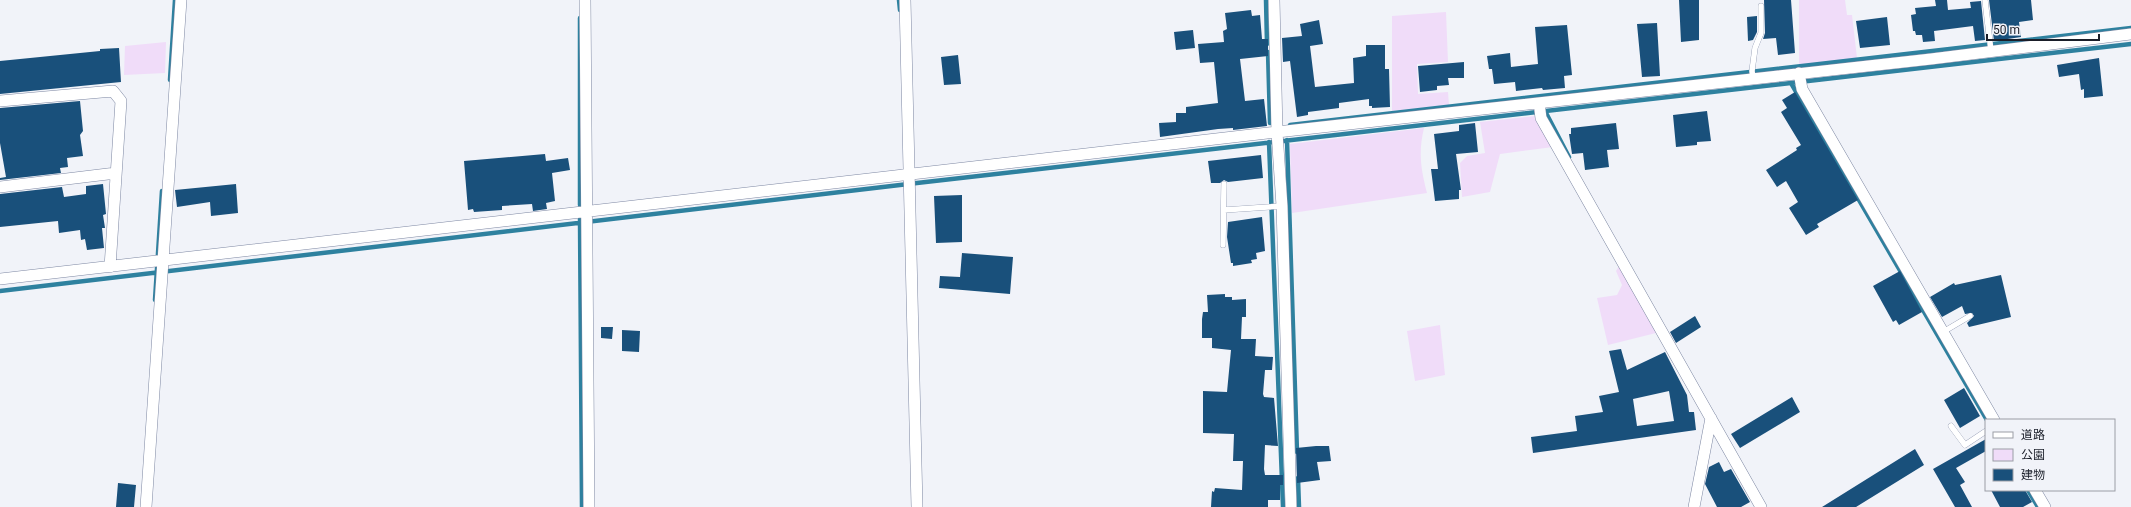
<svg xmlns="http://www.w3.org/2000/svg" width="2131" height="507" viewBox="0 0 2131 507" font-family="Roboto,'Noto Sans JP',sans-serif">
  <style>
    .green { fill: #f0dcf9 }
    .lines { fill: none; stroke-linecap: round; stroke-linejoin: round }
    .stream { stroke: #2e819f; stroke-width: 4.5 }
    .building { fill: #19507b; fill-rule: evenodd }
    .lane-casing { stroke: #7e88a3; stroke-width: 6 }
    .street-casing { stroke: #7e88a3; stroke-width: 12 }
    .lane { stroke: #fff; stroke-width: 5.5 }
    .street { stroke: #fff; stroke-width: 11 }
  </style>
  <rect width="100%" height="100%" fill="#f1f3f9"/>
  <!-- green -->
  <path class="green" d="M1799,0h46l2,15h5l5,43 -58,7z
    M1446,12l2,50 -31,2 1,30 30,-2 1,13 -57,6v-95z
    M166,42l-1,31 -41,2 1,-29z
    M1536,116l17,31 -53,7 -10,38 -28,5 -2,-34 7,-7 18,-3 -5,-31z
    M1424,128c-6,25 -3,41 3,65l-135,20 -2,-69z
    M1619,266l37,67 -48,12 -11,-47 20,-3 5,-10 -6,-14z
    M1440,325l5,50 -30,6 -8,-50z"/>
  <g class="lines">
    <!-- stream -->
    <path class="stream" d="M899,0l1,10
      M1266,0l1,44
      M580,18v187
      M1268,52l2,71
      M170,80l5,-80
      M1791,83l196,337
      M1545,111l24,46
      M1290,125l841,-97
      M1287,140l10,312
      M1269,142l14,365
      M580,219l2,288
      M0,291l917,-108 1214,-139
      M155,300l7,-109
      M1298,478l1,29
      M2028,490l10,17"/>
  </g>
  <!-- building -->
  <path class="building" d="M1679,0h20v40l-18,2z
    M1764,0h27l4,53 -17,2 -2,-17 -13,1 2,-6z
    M1935,0h12l1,10 23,-2 -1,-6 11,-1 4,39 -10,1 -2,-15 -39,5 1,10 -12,1 -1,-7h-6l-1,-4h-2l-2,-16 5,-1 -1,-6 21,-2z
    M1989,0h42l2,20 -14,2 2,15 -27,4z
    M1251,10l1,6 8,-1 2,24h6v17l-28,3 5,42 19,-2 3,27 -34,4v-2l-15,1 -58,8 -1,-14 17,-1v-9h10v-6l32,-4 -4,-41 -14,1 -2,-19 26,-2 -1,-11 4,-2 -2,-16z
    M1757,16v16l-4,8 -5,1 -1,-24z
    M1887,17l3,28 -30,3 -4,-27z
    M1319,20l4,24 -13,2 5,41 39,-4 -1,-25 13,-2v-11h19v24h4l1,38 -18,1v-2h-3v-7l-30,4v5l-31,4v3l-11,2 -7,-56 -7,1 -1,-24 20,-2 -2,-12z
    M1657,23l3,53 -18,1 -5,-53z
    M1567,25l5,50 -8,1 1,12 -22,2 -1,-2 -26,3 -1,-9 -21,2 -2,-15h-3l-2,-13 23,-3 1,14 27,-3 -3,-37z
    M1193,30l2,18 -19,2 -2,-18z
    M119,48l2,34 -121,12v-33l100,-10v-2z
    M958,55l3,29 -17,1 -3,-28z
    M2099,58l4,38 -19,2v-9l-3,1 -2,-16 -20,3 -2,-12z
    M1464,62v16h-16l1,7 -12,1v4l-17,2 -2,-26z
    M1795,92l63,108 -41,24 2,3 -13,8 -17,-27 9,-6 -12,-21 -9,6 -11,-17 31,-20 -1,-2 5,-3 -20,-33 6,-4 -5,-8z
    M80,101l3,30 -3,4 3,21 -16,2 1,9 -8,1 1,5 -61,7v-2l6,-1 -6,-34v-35z
    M1707,111l4,30 -14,1v3l-21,2 -3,-32z
    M1475,123l3,29 -22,2 5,36h-2v9l-24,2 -4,-32h7l-4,-35 25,-3v-6z
    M1616,123l3,26 -12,1 2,17 -24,3 -2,-17 -11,1 -3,-20h2v-6z
    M545,154l1,7 22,-3 2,12 -18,3 3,28 -9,2 1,6 -14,2 -1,-7 -30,2v4l-28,2 -1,-3 -5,1 -4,-49z
    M1261,155l2,23 -35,4 -4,-2 -4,3h-9l-3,-22z
    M103,184l3,30 -3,1 2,13h-3l2,20 -17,2 -2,-11 -4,1 -1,-10 -21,3 -1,-12 -58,6v-33l62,-7 2,10 22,-3v-8z
    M236,184l2,29 -27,3 -1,-14 -33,5 -2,-17z
    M962,195v47l-26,1 -2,-47z
    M1262,217l3,34 -9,2 1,6 -6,1 1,3 -19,3v-3h-2l-4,-26 1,-15z
    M962,253l51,4 -3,37 -71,-6 1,-12 20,1z
    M1900,271l22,41 -23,13 -3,-5 -3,2 -20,-36z
    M2001,275l10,42 -42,10 -2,-4 7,-7 -2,-3 -7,1 -3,-8 -20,11 -12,-20 24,-14 1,2z
    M1225,294v3h7v3l14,-1v18h-4l-1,22h15l-1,17 18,1 -1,13h-7l-2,24 1,3 10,1 4,48 -13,-1 -1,24 1,6h18v10h-3v15h-12v7h-57l1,-16 2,1 1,-4 27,2 1,-29h-10l1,-27 -31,-1v-42l24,1 4,-42 -19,-2v-10h-10v-19l1,-7h5l-1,-17z
    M1695,316l6,11 -25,16 -6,-11z
    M601,327h12l-1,12 -11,-1z
    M622,330l18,1 -1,21 -17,-1z
    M1621,349l6,21 38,-18 22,43 2,17h5l2,18 -163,23 -2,-16 46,-6 -2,-15 28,-4 -4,-16 20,-4 -10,-41zM1669,391l5,30 -37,5 -4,-27z
    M1964,388l16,28 -20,12 -16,-28z
    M1792,397l8,15 -60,36 -9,-14z
    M1986,439v12l-30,17 9,14 -5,3 12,22h-17l-22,-38z
    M1316,446h13l2,15 -14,1 3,18 -23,3 -1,-35z
    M1915,449l9,16 -68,42h-34z
    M1719,462l5,10 7,-3 19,33 -9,5h-24l-12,-23 4,-17z
    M118,483l18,2 -2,22h-18z
    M1991,490h34l7,12 -9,5h-23z"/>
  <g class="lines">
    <!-- lane casing -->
    <g class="lane-casing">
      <path id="lane" d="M1985,0l6,51
        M1753,79l-1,-8 3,-23 6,-15v-27
        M1224,210l58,-4
        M1223,245l1,-61
        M1943,332l27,-16
        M1951,426l14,19 21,-14"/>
    </g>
    <!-- street casing -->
    <g class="street-casing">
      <path id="street" d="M585,0l4,507
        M905,0l12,507
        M1274,0l3,132 654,-73 200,-25
        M1799,73l3,16 192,331
        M0,101l113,-10 8,10 -11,166
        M1539,103l2,15 220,389
        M0,187l116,-14
        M0,279l1277,-147 5,74 9,301
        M2035,490l10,17
        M146,507l35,-507
        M1694,507l17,-89"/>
    </g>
    <!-- lane -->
    <use href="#lane" class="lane"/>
    <!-- street -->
    <use href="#street" class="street"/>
  </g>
  <!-- legend -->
  <rect x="1985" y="419" width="130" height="72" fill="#f1f3f9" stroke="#9b9ea6"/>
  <rect x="1993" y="432" width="20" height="6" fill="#ffffff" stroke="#9b9ea6"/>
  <text x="2021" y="439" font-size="12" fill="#1a1e29">道路</text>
  <rect x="1993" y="449" width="20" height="12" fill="#f0dcf9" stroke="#9b9ea6"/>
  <text x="2021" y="459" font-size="12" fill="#1a1e29">公園</text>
  <rect x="1993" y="469" width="20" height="12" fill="#19507b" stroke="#9b9ea6"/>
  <text x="2021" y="479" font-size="12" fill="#1a1e29">建物</text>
  <!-- scale -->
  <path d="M1987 34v6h112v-6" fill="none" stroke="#1a1e29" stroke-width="2"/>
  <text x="1993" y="34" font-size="12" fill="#1a1e29" stroke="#f1f3f9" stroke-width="3" paint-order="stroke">50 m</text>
</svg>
